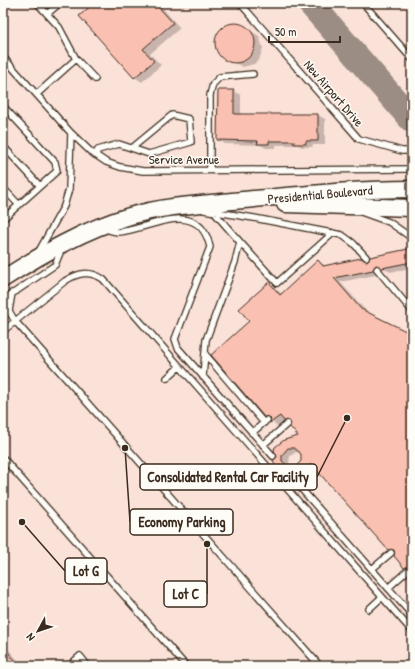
<svg xmlns="http://www.w3.org/2000/svg" width="415" height="669" viewBox="0 0 415 669" font-family="'Patrick Hand',sans-serif">
  <style>
    .built { fill: #fbe2d8 }
    .shadow { fill: #0003; fill-rule: evenodd }
    .lines { fill: none; stroke-linecap: round; stroke-linejoin: round }
    .taxiway { stroke: #9c8d84; stroke-width: 26 }
    .building { fill: #fac0b2; stroke: #3b2a1e; fill-rule: evenodd }
    .service-casing { stroke: #3b2a1e; stroke-width: 8 }
    .secondary-casing { stroke: #3b2a1e; stroke-width: 19 }
    .service { stroke: #fdfcf7; stroke-width: 5.5 }
    .secondary { stroke: #fdfcf7; stroke-width: 16 }
    .labels { text-anchor: middle; stroke-width: 3; stroke-linejoin: round; paint-order: stroke }
    .street-label { font-size: 13px; fill: #3b2a1e; stroke: #fdfcf7 }
    .leader { fill: none; stroke: #3b2a1e; stroke-width: 1.5 }
    .callout-dot { fill: #3b2a1e; stroke: #fdfcf7; stroke-width: 1.5 }
    .callout { fill: #fdfcf7; stroke: #3b2a1e; stroke-width: 1.5 }
    .callout-label { font-size: 14px; text-anchor: middle; font-weight: bold; fill: #3b2a1e }
  </style>
  <rect width="100%" height="100%" fill="#fcf0e9"/>
  <filter id="ink" filterUnits="userSpaceOnUse"><feTurbulence type="fractalNoise" baseFrequency=".025" numOctaves="2"/><feDisplacementMap in="SourceGraphic" scale="8" xChannelSelector="R" yChannelSelector="G"/><feConvolveMatrix kernelMatrix="1 2 1 2 8 2 1 2 1" color-interpolation-filters="sRGB"/></filter>
  <g filter="url(#ink)">
    <!-- built -->
    <path class="built" d="M3,3h409v663h-409z"/>
    <!-- shadow -->
    <path class="shadow" d="M96,3h62l22,25 -30,26 11,11 -19,17 -8,-5z
      M233,23l7,1 19,12 4,12 -4,12 -5,4 -11,3 -20,-10 -4,-4 -3,-12 6,-12z
      M219,91h15l7,4v20h77l7,4v26h-13l1,2h-11l-4,-2h-22v3h-10l-6,-3 -35,-1 -7,-5z
      M408,250l4,2v16l-22,4 -6,-4 -3,6 -41,8 28,31 44,22v240l-1,-4 -6,-4 -10,-15 -6,-3 -71,-79 -14,9 -6,-3 -4,3 -16,-10v-12l-3,-7 25,-13 -9,-13 -4,-3 -9,6 -13,-11 -14,-95 18,-37 13,10 36,-33 8,5 41,-4zM296,452h4l2,6 -2,7 -8,3 -3,-5 1,-7z
      M3,646l5,3 15,17h-20z"/>
    <g class="lines">
      <!-- taxiway -->
      <path class="taxiway" d="M310,3l102,117"/>
    </g>
    <!-- building -->
    <path class="building" d="M94,3h61l18,20 -30,26 11,12 -20,17 -55,-62z
      M215 43a20 20 0 1 1 40 0a20 20 0 1 1-40 0Z
      M218,90h16v24h84v27h-12v3h-12v-3h-25v3h-12l1,-3 -41,-1z
      M408,249l4,4v9l-30,6 -6,-3 -3,5 -39,8 27,31 51,25v243l-2,-3v-6h-6l-10,-12v-6h-6l-77,-86 -10,9 -6,2 -5,-3 -4,3 -9,-5 -4,-10 4,-3 -3,-7 1,-3 9,-7 14,-4 -8,-9v-5l-6,-1 -4,-5 -10,7v-5l-6,-1 -53,-62 38,-34 -10,-12 30,-27 11,13 38,-35 5,6 38,-8 6,3 3,-4zM288,448h6l7,6v7l-5,5 -7,1 -7,-6v-6z
      M3,647l17,19h-13l-4,-4z"/>
    <g class="lines">
      <!-- service casing -->
      <g class="service-casing">
        <path id="service" d="M37,3l22,24 17,32 19,20
          M240,3l119,136 43,12h10
          M363,3l49,56
          M47,14l13,-11
          M3,57l68,76 20,19 15,10 14,5 23,4 269,-2
          M37,94l39,-35
          M3,106l52,56 2,9 -54,48
          M3,146l37,40
          M95,155l3,-5 21,-6 30,10 42,-12 -2,-23 -17,-4 -40,33
          M210,170v-75l3,-11 7,-7 33,-3
          M3,188l16,17
          M204,210l50,8 88,17 11,8 13,14
          M361,212l28,10 23,16
          M106,229c3,1 8,3 12,3 31,-2 81,-36 92,15l-35,92 3,9 95,108
          M240,242l37,41 56,-50
          M39,251l25,-45 5,-17 2,-56
          M377,269l35,42
          M12,293l-3,18 6,10 305,345
          M3,300l52,-35 7,-17
          M3,331l62,-50c13,-8 24,-11 38,-2l309,352
          M205,354l59,69
          M203,377l3,-37 29,-78 5,-20 -27,-31
          M167,378l12,-11
          M252,433l15,-13
          M263,445l24,-21
          M3,458l183,208
          M290,476l122,139
          M372,569l19,-16
          M388,588l19,-17
          M369,609l13,-12
          M69,666l11,-10 8,10"/>
      </g>
      <!-- secondary casing -->
      <g class="secondary-casing">
        <path id="secondary" d="M285,204l127,4
          M3,279c39,-25 82,-50 127,-63 37,-11 75,-12 113,-16 56,-5 112,-11 169,-11"/>
      </g>
      <!-- service -->
      <use href="#service" class="service"/>
      <!-- secondary -->
      <use href="#secondary" class="secondary"/>
    </g>
  </g>
  <g class="labels">
    <!-- street labels -->
    <g class="street-label">
      <text transform="translate(334 93) rotate(49)" y="5">New Airport Drive</text>
      <text x="184" y="164">Service Avenue</text>
      <text transform="translate(320 194) rotate(-5)" y="5">Presidential Boulevard</text>
    </g>
  </g>
  <!-- callouts -->
  <path class="leader" d="M347 418L317 477M125 448L130 522M22 522L65 571M207 544L207 594"/>
  <g class="callout-dot">
    <circle cx="347" cy="418" r="4"/>
    <circle cx="125" cy="448" r="4"/>
    <circle cx="22" cy="522" r="4"/>
    <circle cx="207" cy="544" r="4"/>
  </g>
  <g class="callout">
    <rect x="140" y="464" width="177" height="26" rx="4"/>
    <rect x="130" y="509" width="103" height="26" rx="4"/>
    <rect x="65" y="558" width="42" height="26" rx="4"/>
    <rect x="164" y="581" width="43" height="26" rx="4"/>
  </g>
  <g class="callout-label">
    <text x="228" y="482">Consolidated Rental Car Facility</text>
    <text x="182" y="527">Economy Parking</text>
    <text x="86" y="576">Lot G</text>
    <text x="186" y="599">Lot C</text>
  </g>
  <!-- margin -->
  <rect width="415" height="669" fill="none" stroke="#fdfcf7" stroke-width="16"/>
  <rect x="8" y="8" width="399" height="653" fill="none" stroke="#3b2a1e" stroke-width="1.5" filter="url(#ink)"/>
  <!-- north arrow -->
  <g transform="translate(38 631) rotate(230)" stroke="#fdfcf7" stroke-width="3" paint-order="stroke">
  <path d="M0-3L7 15L0 10L-7 15Z" fill="#3b2a1e"/>
  <text y="-6" font-size="11" font-weight="bold" text-anchor="middle" fill="#3b2a1e">N</text>
  </g>
  <!-- scale -->
  <path d="M269 36v6h71v-6" fill="none" stroke="#3b2a1e" stroke-width="2"/>
  <text x="275" y="36" font-size="12" fill="#3b2a1e" stroke="#fdfcf7" stroke-width="3" paint-order="stroke">50 m</text>
</svg>
